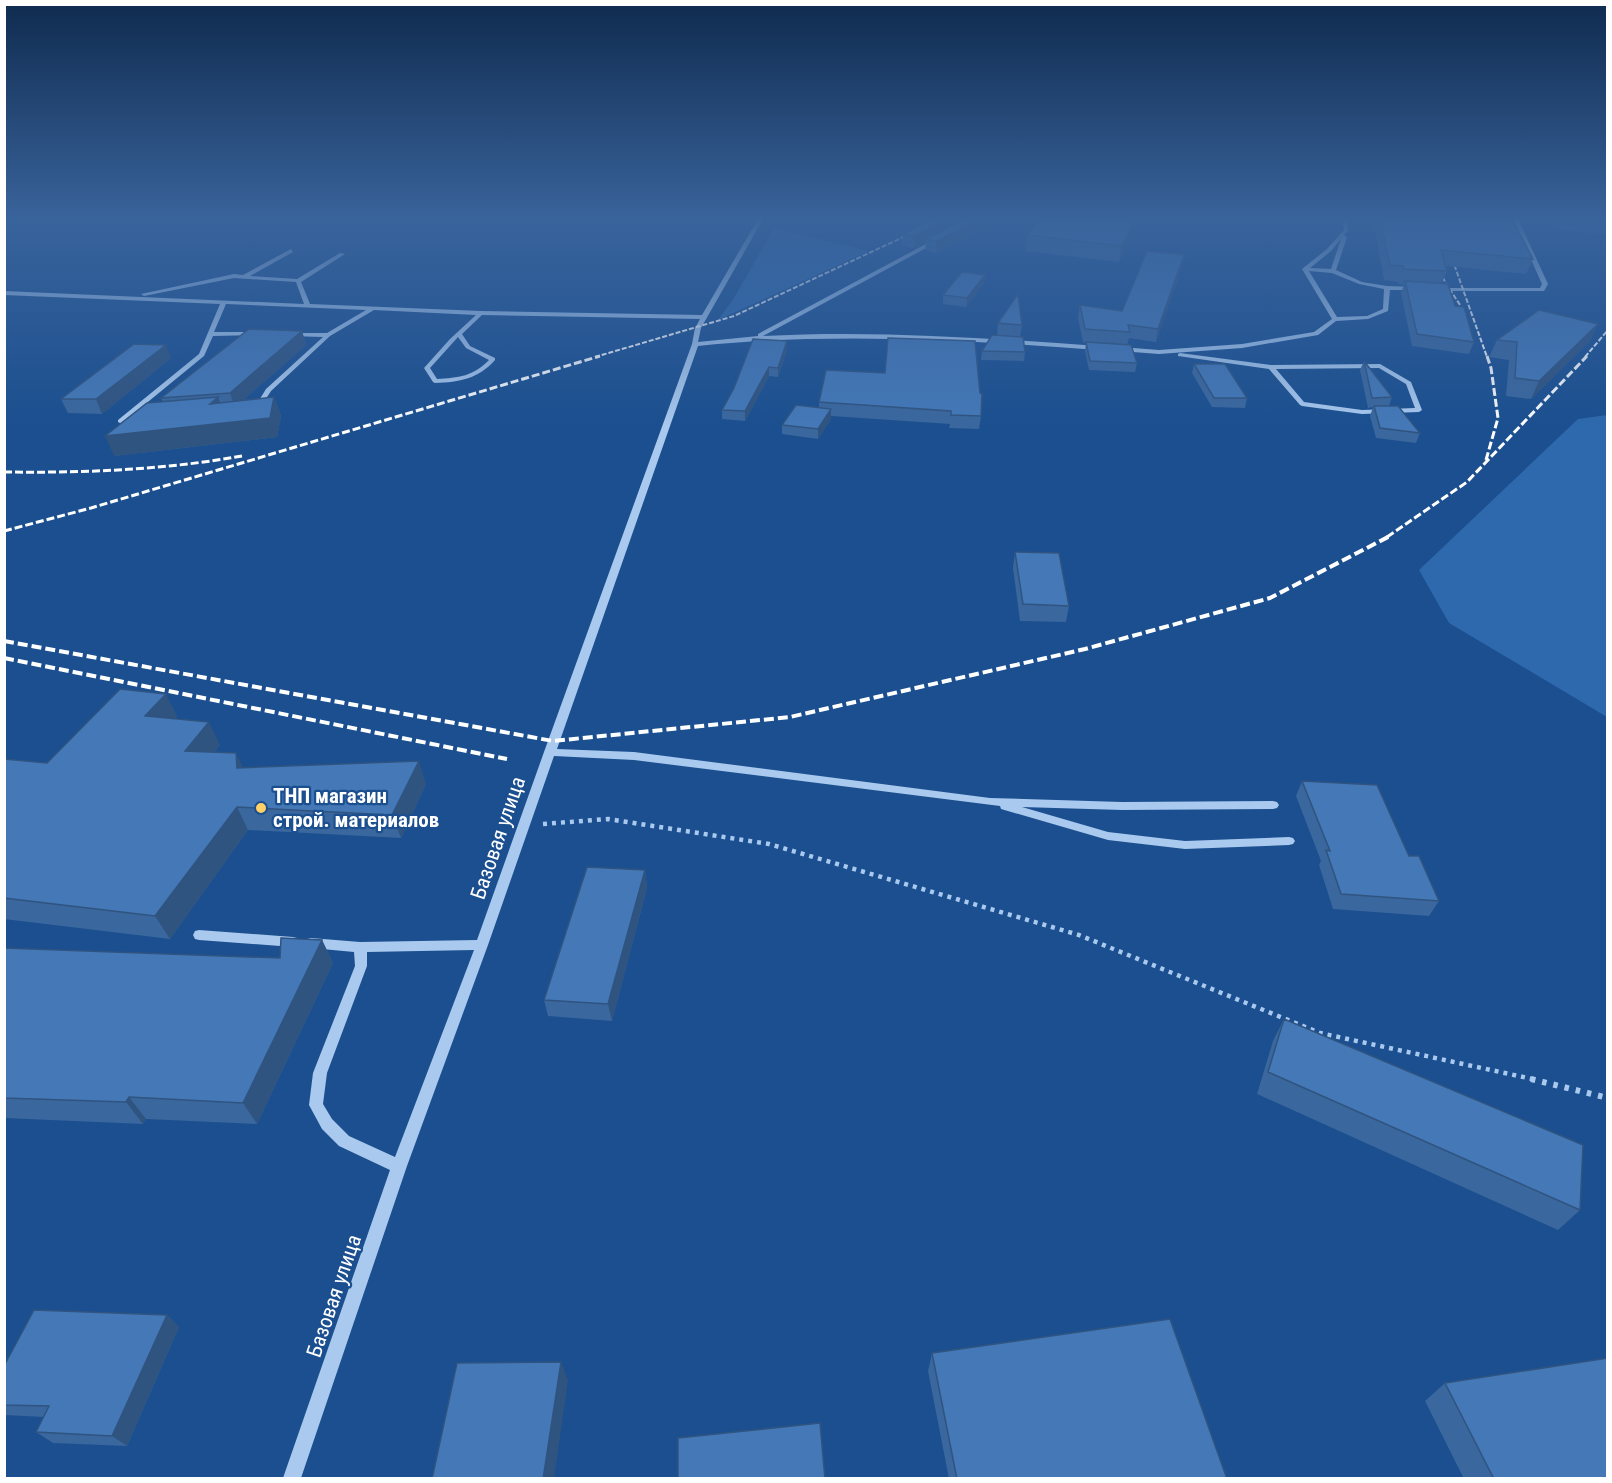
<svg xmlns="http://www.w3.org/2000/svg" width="1612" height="1483" viewBox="0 0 1612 1483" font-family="'Roboto Condensed',sans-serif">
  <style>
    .green { fill: #2e69ad }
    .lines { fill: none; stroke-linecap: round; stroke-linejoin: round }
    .path-far1 { stroke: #a9c9ee; stroke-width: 4.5; stroke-dasharray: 4 5; stroke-linecap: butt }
    .path { stroke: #a9c9ee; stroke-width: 6; stroke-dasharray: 4.5 7; stroke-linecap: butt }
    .minor { fill: #a9c9ee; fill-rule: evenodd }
    .rail-far2 { stroke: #fff; stroke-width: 2; stroke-dasharray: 5 2; stroke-linecap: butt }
    .rail-far1 { stroke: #fff; stroke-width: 3; stroke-dasharray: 8 3; stroke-linecap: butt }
    .rail { stroke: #fff; stroke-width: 4; stroke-dasharray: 10 4; stroke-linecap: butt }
    .wall { fill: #3a679d }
    .shaded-wall { fill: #305480 }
    .building { fill: #4478b7; stroke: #305480; stroke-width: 1.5 }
    .poi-dot { fill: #ffd166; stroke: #1b4f8f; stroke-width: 2 }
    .labels { text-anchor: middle; stroke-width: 4.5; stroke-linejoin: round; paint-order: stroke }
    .poi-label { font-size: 21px; font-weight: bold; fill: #fff; stroke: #1b4f8f; text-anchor: start }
    .street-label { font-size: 21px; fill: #fff; stroke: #1b4f8f }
  </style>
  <rect width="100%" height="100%" fill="#1b4f8f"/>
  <!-- green -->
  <path class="green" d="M1555,219h52v15l-45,-4z
    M774,228l95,23 -151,69 16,-22z
    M1607,415h1l-1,302 -158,-94 -30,-53 159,-151z"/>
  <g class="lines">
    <!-- path-far1 -->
    <path class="path-far1" d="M543,824l65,-5 161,25 310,91 241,98 217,47"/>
    <!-- path -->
    <path class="path" d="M1531,1079l77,19"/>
    <!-- minor -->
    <path class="minor" d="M758,219h5l-62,109 -3,14 60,-6v-2l179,-96 2,3 -176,95c112,-6 223,2 335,10l3,2 -3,2c-135,-10 -266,-18 -400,-4l-141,403 77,3 356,46 132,4 151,-1 4,1 2,3 -2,3 -4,1 -151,1 -100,-3 86,25 77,9 104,-4 4,1 2,3 -2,3 -4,1 -104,4 -77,-9 -107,-31 -1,-3 -366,-46 -80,-4 -66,189 -81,221 -106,312h-18l107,-308 -51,-24 -17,-17 -13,-24 4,-32 42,-107 -1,-14 -43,-4 -4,-1 -2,-4 2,-4 4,-1 49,4 117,-2 67,-188 148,-408 3,-16 5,-9 -218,-4 -20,19 8,12 25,12v2c-17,19 -35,22 -60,23l-2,-1 -9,-14 26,-29 26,-24 -102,-5 -44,26 -59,55 -13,20 -2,1 -3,-2 13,-21 57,-52 -33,-1 -3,-2 1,-1h39l39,-23 -140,-6 -12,28h42l3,2 -1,1 -45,1 -9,20 -77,63 12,-1 4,2 -2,1 -21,2 -2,-1v-2l81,-66 21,-50 -216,-9v-4l300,13 -8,-22 -62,-4 -90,18 -3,-2 93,-20 9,1 48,-26 2,3 -43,24 47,3 43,-26 5,1 -44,28 9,22 171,7 221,4zM458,337l8,11 23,12c-15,16 -31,18 -52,19l-7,-11zM474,950l-79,207 -46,-21 -17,-17 -9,-15 4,-31 40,-107v-14z
      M1343,219h4l1,11 -4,5 3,2 -11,33 26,12 25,4 30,1 3,2 -1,1h-29l-2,21 -20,8 -32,2 -18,14 -76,13 -83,6 -39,-3 -3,-2 3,-2 39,3 83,-6 72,-12 18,-13 -30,-50 25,-20 17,-19zM1341,239l-10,30 -21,-1 21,-17zM1309,271l23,2 27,11 25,5 -1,20 -16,7 -30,1z
      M1513,219h5l30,65 -4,7h-110v-2l2,-1h104l2,-4z
      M1180,353l91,12 109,-1 31,18 11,28 -3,2 -57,2 -60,-8 -2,-1 -31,-36 -91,-13v-2zM1379,368l27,16 9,24 -53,2 -58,-8 -28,-33z
      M199,930l94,7 4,1 2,4 -2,4 -4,1 -94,-7 -4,-1 -2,-4 2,-4z"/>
    <!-- rail-far2 -->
    <path class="rail-far2" d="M1438,219l49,138
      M1437,264l8,18 19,29
      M595,357l139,-41 208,-97
      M1585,357l23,-27"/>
    <!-- rail-far1 -->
    <path class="rail-far1" d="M1486,460l12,-42 -7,-50 -4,-12
      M4,472c80,1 159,-2 238,-16
      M4,531l87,-23 509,-152
      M1387,537l80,-55 120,-126"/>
    <!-- rail -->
    <path class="rail" d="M4,641l549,100 237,-24 295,-68 185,-51 120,-62
      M4,658l503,101"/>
  </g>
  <!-- wall -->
  <path class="wall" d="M826,219h27l-2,3 -25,-2z
    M1002,219l-66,34 -11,-3 1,-9 -13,7 -11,-3 1,-11z
    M1140,219l-21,43 -93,-11 2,-16z
    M1373,219h139l21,40 -7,15 -80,-8 1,5 -5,12 32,59 -5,12 -57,-8 -11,-53 3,-8 -6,-1v-2l-14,-2z
    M1182,267l-26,75 -27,-4 -2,7 10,18 -2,9 -46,-2 -4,-19 1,-8 -3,-1 -5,-24 2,-13 42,6z
    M985,275l-1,8 -18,24 -23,-3v-9z
    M998,323l24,2 -2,12 5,15 -1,9 -43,-1 1,-9 15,-15z
    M1598,324l-8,17 -59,58 -25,-3 3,-36 -20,-3 8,-17z
    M302,331l4,14 -63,55 31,-3 7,19 -4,21 -163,19 49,-54 -2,-4z
    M787,350l-9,27 -9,-1 -24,45 -23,-2v-9z
    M171,358l-69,56 -34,-1 -7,-14z
    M1364,361l28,36 -3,9 31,27 -4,10 -40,-5 -6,-22 3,-9 -5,1 -8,-38z
    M1194,364l53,34 -2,10 -33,-1 -20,-34z
    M826,370l155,46 -2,13 -30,-1 1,-4 -119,-8v3l-13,20 -36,-5v-9l37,-18v-5z
    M1015,552l54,54 -3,16 -46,-1 -7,-53z
    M177,716l-2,3 45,26 -6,7 29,16 183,16 -25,54 -153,-8 -78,109 -166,-20v-160l43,4z
    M1302,781l107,75 30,45 -10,15 -96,-7 -14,-44 2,-4 -25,-65z
    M645,870l2,18 -35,133 -64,-5 -4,-16z
    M322,940l11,23 -76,161 -111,-5 -3,5 -139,-6v-170l276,10z
    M1284,1019l296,191 -22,20 -301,-136 16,-53z
    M167,1315l12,12 -52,119 -74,-3 -17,-11 8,-15 -40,-2v-49z
    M932,1353l295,126h-278l-21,-108z
    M1445,1383l163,96h-144l-39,-78z"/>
  <!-- shaded-wall -->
  <path class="shaded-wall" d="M947,219h21l-42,20v2l-13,7 1,-12z
    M981,219h21l-66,34 1,-12z
    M1135,219h5l-21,43 3,-16z
    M1184,255l-2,12 -26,75 2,-13z
    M985,275l-1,8 -18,24 1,-9z
    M1598,324l-8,17 -59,58 8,-18z
    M302,331l4,14 -71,62 -5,-14z
    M787,341v9l-9,27v-9z
    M166,345l5,13 -69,56 -6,-15z
    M769,367v9l-24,45v-10z
    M218,397l7,19 -15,-12z
    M274,397l7,19 -4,21 -163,19 -9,-20z
    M831,409v10l-13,20v-10z
    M166,694l11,22 -20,22 -12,-22z
    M209,722l11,23 -23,28 -12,-22z
    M236,753l11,23 -10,-8z
    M419,761l7,23 -25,54 -9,-23z
    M237,807l11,23 -78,109 -15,-23z
    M645,870l2,18 -35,133 -4,-17z
    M322,940l11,23 -76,161 -14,-21z
    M129,1097l17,22 -3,5 -17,-22z
    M167,1315l12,12 -52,119 -15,-10z
    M561,1362l7,18 -14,99h-11z"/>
  <!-- building -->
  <path class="building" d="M933,219h14l-33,17 -11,-2z
    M964,219h17l-44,22 -11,-2z
    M1039,219h96l-13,27 -94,-11z
    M1380,219h132l21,40 -92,-9 6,21 -43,-2 -1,-3 -13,-1z
    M1147,251l37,4 -26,74 -30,-4 2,7 -45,-3 -5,-24 42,6z
    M962,272l23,3 -18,23 -24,-3z
    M1405,281l43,3 7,22 9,1 10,35 -57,-8z
    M1018,294l4,31 -24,-2z
    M1539,310l59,14 -59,57 -24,-3 2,-36 -20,-2z
    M249,329l53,2 -72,62 -69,5z
    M992,335l31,2 2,15 -43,-1z
    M888,338l87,3 5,52 2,1 -1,22 -30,-1v-4l-132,-9 7,-32 59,3z
    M753,339l34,2 -9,27 -9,-1 -24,44 -23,-1 12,-22z
    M1086,342l45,3 6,18 -47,-2z
    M134,344l32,1 -70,54h-35z
    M1364,361l28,36 -20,1z
    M1194,364h31l22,34h-33z
    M218,397l-8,7 64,-7 -4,21 -165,18 42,-33z
    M796,405l35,4 -13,20 -36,-4z
    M1374,406h24l22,27 -40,-5z
    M1015,552l44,1 10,53 -46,-2z
    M120,689l46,5 -21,22 64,6 -24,29 51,2 1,15 182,-7 -27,54 -155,-8 -82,109 -151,-18v-139l43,4z
    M1302,781l75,4 32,71h10l20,45 -98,-7 -15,-44 4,1z
    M587,867l58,3 -37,134 -64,-4z
    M281,938l41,2 -79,163 -114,-6 -3,5 -122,-4v-150l276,10z
    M1284,1019l299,126 -3,65 -312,-138z
    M34,1310l133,5 -55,121 -76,-4 13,-26 -45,-1v-39z
    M1170,1319l57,160h-270l-25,-126z
    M1608,1358v121h-114l-49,-96z
    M561,1362l-18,117h-111l25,-116z
    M820,1423l5,56h-147v-41z"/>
  <!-- sky -->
  <linearGradient id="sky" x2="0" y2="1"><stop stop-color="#0f2b4f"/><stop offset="0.51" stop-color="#39639b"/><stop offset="1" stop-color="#39639b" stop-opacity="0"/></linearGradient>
  <rect width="1612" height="427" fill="url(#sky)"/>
  <!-- markers -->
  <circle class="poi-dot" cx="261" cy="808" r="6"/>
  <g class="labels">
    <!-- poi labels -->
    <g class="poi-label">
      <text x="273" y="803">ТНП магазин<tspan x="273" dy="24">строй. материалов</tspan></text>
    </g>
    <!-- street labels -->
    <g class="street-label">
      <text transform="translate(498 838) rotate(-71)" y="7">Базовая улица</text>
      <text transform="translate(334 1296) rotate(-71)" y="7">Базовая улица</text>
    </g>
  </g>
  <!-- border -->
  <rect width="1612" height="1483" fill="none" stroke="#ffffff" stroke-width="12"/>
</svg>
